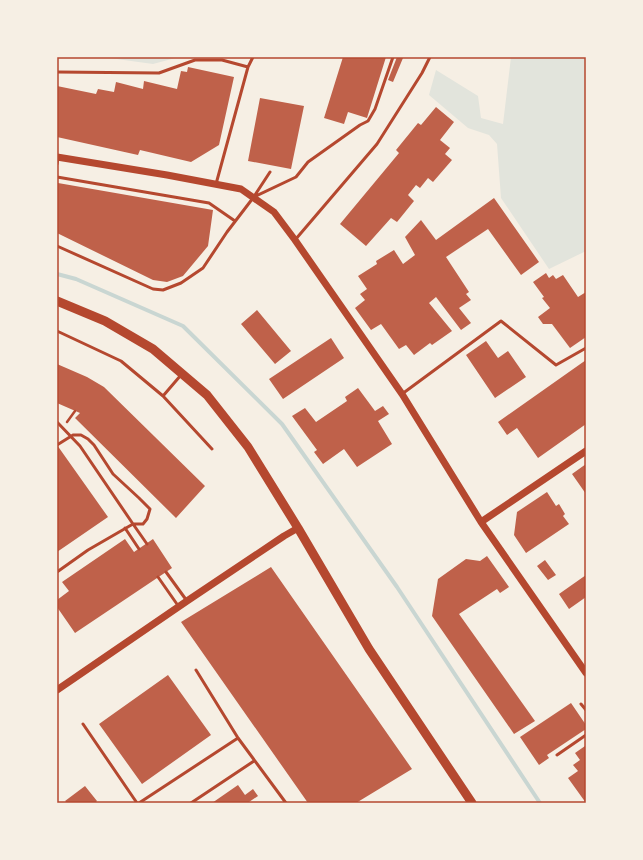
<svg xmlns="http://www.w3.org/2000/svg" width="643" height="860" viewBox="0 0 643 860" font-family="'Varela Round',sans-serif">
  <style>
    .green { fill: #e2e4dc }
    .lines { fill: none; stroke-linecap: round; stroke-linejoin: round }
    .stream { stroke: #c9d6d2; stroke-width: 4 }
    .building { fill: #bf614a }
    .path { stroke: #b5482f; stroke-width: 2.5 }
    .service { stroke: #b5482f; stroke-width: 3 }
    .tertiary { stroke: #b5482f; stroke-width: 7 }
    .primary { stroke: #b5482f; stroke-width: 9 }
    .neatline { fill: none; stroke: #b5482f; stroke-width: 1.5 }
  </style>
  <rect width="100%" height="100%" fill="#f6efe4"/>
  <!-- green -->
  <path class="green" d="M102,57h77l-26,7z
    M511,57h75v194l-37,18 -48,-71 -4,-54 -8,-9 -21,-7 -39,-33 7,-25 42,26 3,22 22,6z"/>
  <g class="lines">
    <!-- stream -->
    <path class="stream" d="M57,274l19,5 107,47 99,98 115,163 143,216"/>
  </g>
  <!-- building -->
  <path class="building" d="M343,57h43l-19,61 -19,-6 -4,12 -20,-6z
    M397,57l6,1 -10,24 -5,-2z
    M188,67l46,10 -15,68 -28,17 -51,-12 -2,5 -81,-18v-51l39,8 2,-5 16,3 2,-10 27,7 1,-8 33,8 4,-18 6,1z
    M260,98l44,8 -13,63 -43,-8z
    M436,107l18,15 -14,18 10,8 -5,6 7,6 -19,22 -5,-4 -8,10 -4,-3 -8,10 6,6 -17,21 -6,-4 -25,28 -26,-22 59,-71 -3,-3 22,-27 3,2z
    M58,183l155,27 -5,36 -25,30 -16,6 -14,-2 -96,-47z
    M494,198l45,64 -18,13 -33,-46 -42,28 23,35 -3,2 5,6 -12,8 12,15 -10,7 -25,-33 -7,6 23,28 -20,14 -2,-2 -16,12 -8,-10 -7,4 -18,-25 -10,6 -16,-22 10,-8 -5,-6 7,-5 -9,-13 19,-12 -1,-3 18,-11 9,14 12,-9 -10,-18 16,-17 15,20z
    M546,273l3,5 4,-3 3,4 7,-4 15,22 8,-5v45l-16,11 -18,-24h-9l-5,-7 12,-9 -8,-10 2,-1 -11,-15z
    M257,310l34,41 -16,13 -34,-40z
    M331,338l13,20 -61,41 -14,-20z
    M486,341l12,17 10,-7 18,26 -31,21 -29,-43z
    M586,360v64l-48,34 -21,-30 -10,7 -9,-13z
    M57,364l30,13 17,10 101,99 -29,32 -101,-100 5,-5 -23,-10z
    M358,388l17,23 8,-5 6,8 -11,7 14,23 -35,23 -13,-18 -21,15 -9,-12 3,-2 -25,-34 13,-8 11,14 31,-21 -2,-4z
    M57,445l51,72 -51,35z
    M586,464v30l-14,-20z
    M547,492l9,14 3,-2 6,10 -2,2 6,8 -43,29 -12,-18 3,-23z
    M125,539l9,13 19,-13 19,29 -97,65 -18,-26v-7l12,-9 -7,-9z
    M487,556l22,31 -9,6 -3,-4 -38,25 76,107 -21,13 -82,-118 6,-37 28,-20 14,2z
    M545,560l11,15 -8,5 -11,-14z
    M271,567l141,202 -56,34h-48l-127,-181z
    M586,575v22l-17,12 -10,-15z
    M168,675l43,60 -69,49 -43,-60z
    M571,703l15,22v4l-39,26 2,3 -10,7 -19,-28z
    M585,746l1,1v56l-18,-25 10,-7 -5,-6 7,-5 -5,-7z
    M238,785l7,10 8,-6 5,7 -9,6v1h-37z
    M85,786l12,15 -2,2h-28l-2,-2z"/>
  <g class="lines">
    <!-- path -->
    <path class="path" d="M67,422l8,-11"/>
    <!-- service -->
    <path class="service" d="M57,72l102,1 36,-13h27l26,7
      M57,164l1,-6
      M57,177l152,26 26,18
      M216,184l32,-117 5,-10
      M254,197l42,-20 12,-15 52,-37 8,-4 7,-12 18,-52
      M295,240l82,-96 45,-71 8,-16
      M57,246l96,43 10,1 18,-7 22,-15 24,-36 26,-34 17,-26
      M57,331l64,30 42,35 18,-21
      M402,394l99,-73 55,44 30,-17
      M163,396l49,53
      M57,422l23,24 53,78 -45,26 -31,22
      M57,445l16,-10h8l7,4 6,6 19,29 26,24 11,11 -3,10 -4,5h-10
      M133,524l14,20
      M125,528l14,21
      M166,572l21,29
      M158,577l21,30
      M196,670l42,68 48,65
      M581,704l5,6
      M83,724l54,79
      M557,755l29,-20
      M139,803l99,-65
      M191,803l63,-42"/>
    <!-- tertiary -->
    <path class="tertiary" d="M57,157l110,18 74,14 33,23 21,28 107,154 79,128 105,151
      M481,522l105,-71
      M57,690l130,-89 97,-65 14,-8"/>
    <!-- primary -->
    <path class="primary" d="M57,301l48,20 48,28 54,46 41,52 50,81 71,121 103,154"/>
  </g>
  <!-- border -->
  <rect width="643" height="860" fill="none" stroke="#f6efe4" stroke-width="116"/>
  <rect x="58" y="58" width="527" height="744" class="neatline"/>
</svg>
